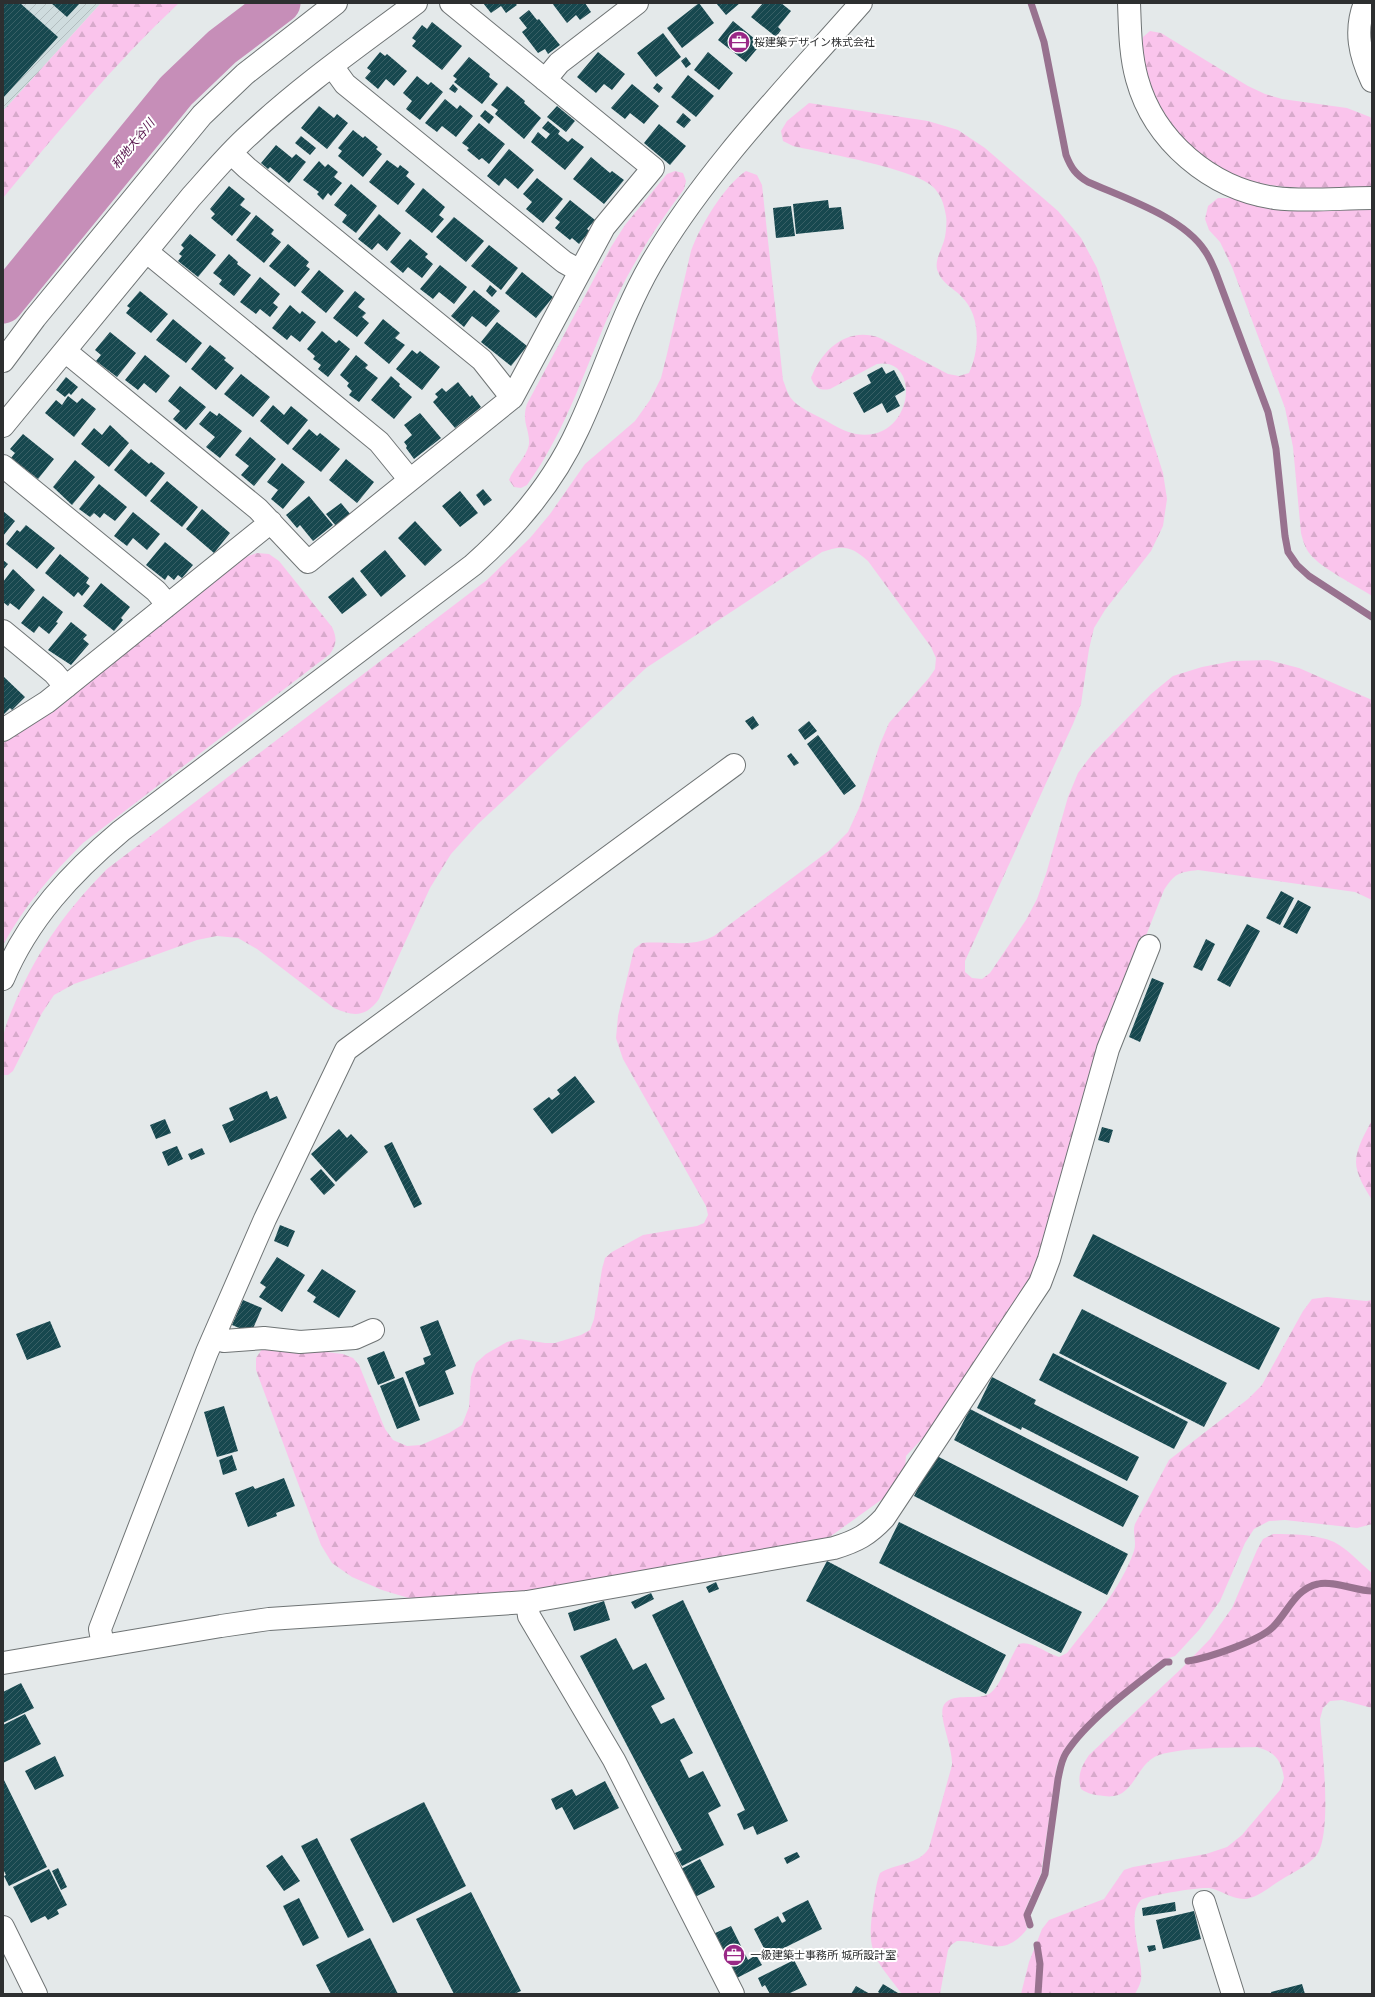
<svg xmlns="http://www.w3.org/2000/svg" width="1375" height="1997" viewBox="0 0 1375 1997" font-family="Inter,'Noto Sans JP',sans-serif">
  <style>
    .industrial { fill: url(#industrial-furrows) }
    .forest { fill: url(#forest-firs) }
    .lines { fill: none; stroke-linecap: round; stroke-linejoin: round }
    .stream { stroke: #98728f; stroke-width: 7 }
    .river { stroke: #c68eb8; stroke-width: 41 }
    .building { fill: url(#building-hatch) }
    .minor-casing { stroke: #6f7475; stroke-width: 24 }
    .tertiary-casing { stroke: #6f7475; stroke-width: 24 }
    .minor { stroke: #fff; stroke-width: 22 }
    .tertiary { stroke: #fff; stroke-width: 22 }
    .labels { text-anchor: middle; stroke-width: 4; stroke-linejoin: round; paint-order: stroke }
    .poi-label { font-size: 11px; fill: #2d2f30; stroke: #fff; text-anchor: start }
    .water-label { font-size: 12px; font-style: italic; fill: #58164d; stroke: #fff }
  </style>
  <defs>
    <pattern id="industrial-furrows" width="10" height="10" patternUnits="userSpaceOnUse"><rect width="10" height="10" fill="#cfdcde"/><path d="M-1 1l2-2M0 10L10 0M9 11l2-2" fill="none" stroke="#b2bdbf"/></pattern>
    <pattern id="forest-firs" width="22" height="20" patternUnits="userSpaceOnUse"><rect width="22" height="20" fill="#fac4ec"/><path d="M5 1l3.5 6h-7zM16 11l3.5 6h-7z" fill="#d7a9cb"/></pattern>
    <pattern id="building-hatch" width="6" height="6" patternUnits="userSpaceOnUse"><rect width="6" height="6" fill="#17484f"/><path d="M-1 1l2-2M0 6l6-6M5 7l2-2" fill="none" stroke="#396066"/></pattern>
  </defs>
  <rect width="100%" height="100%" fill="#e4e9ea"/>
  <!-- industrial -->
  <path class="industrial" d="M3,3h98l-98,108z"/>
  <!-- forest -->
  <path class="forest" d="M101,3h78c-64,60 -120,127 -176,195v-87z
    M1150,31l11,2 87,53 17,8 17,5 65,9 23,9 2,2v69c-88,1 -156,8 -209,-76 -13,-20 -23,-50 -20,-75z
    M809,103l119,18 30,9 27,18 73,63 23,27 16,30 66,205 4,26 -4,27 -12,25 -46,59 -11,18 -5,21 -8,55 -8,20 -108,237v11l7,6 10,1 8,-6 36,-53 11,-21 9,-25 22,-77 10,-24 15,-20 58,-59 22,-18 29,-9 31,-6 35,-1 31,8 73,32v200l-17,-8 -157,-22c-19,2 -24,4 -34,20l-62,157 -63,222 -105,157 -28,30 -1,12 -17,27 -64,46 -298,54 -114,4 -30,-9 -30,-13 -20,-14 -11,-18 -65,-175v-12l6,-9 12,-3 69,8 10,4 6,7 26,64 8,11 14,6 14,-1 28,-12 13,-8 7,-18 2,-30 5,-14 10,-9 21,-12 13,-3 25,4h10l26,-8 9,-5 4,-11 8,-50 3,-11 7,-6 31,-17 54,-9 7,-3 4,-8 -2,-9 -83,-147 -7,-21 2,-22 16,-67 8,-6c25,-2 49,5 72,-7l116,-86 18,-18 11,-24 21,-64 9,-21 40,-45 6,-9 1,-11 -5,-11 -63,-86c-17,-15 -25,-16 -46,-9l-176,116 -168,156 -27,30 -21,34 -51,111c-13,18 -25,18 -45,9l-77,-59 -19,-11 -21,-2 -20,4 -123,44 -20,11 -12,18 -29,58 -5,4h-5c0,-12 -2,-25 0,-37 2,-13 9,-28 14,-40 22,-50 52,-91 90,-129l380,-289 43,-42 20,-24 35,-50 50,-43 15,-21 11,-22 6,-24 24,-103c9,-25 33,-65 55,-80l11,4 5,10 21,195c2,5 4,12 7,17 8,11 24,17 35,23 10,6 20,12 31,14 57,10 67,-78 21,-70l-47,25c-10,2 -15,-1 -19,-11 11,-29 37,-52 69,-40l68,36 11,2 10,-3c11,-24 12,-58 -8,-77 -8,-8 -19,-13 -23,-24 -5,-11 5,-24 7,-35 1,-6 2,-15 1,-21 -2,-12 -5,-22 -14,-30 -20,-18 -109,-33 -139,-40l-10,-5 -2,-10 6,-10z
    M675,171l8,2 3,8 -2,8c-27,36 -51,73 -70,114 -28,62 -47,127 -87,182l-6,3 -7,-1 -5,-7c4,-12 18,-23 20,-36 1,-15 -8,-22 -2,-40l84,-157 14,-22 42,-51z
    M1218,198h13l43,10h98v388c-17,-11 -51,-28 -62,-42 -5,-6 -7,-13 -9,-21l-8,-86 -8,-39 -53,-141 -12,-25 -11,-12 -4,-11 3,-13z
    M257,553l12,1 10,7 53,66c5,11 5,17 -2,27l-247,189c-31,31 -59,63 -80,102v-202l51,-32 192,-154z
    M1372,1120v80c-6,-10 -16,-25 -16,-38 0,-14 10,-30 16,-42z
    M1327,1297l39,4 6,-1v224l-15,4 -72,-8 -16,1 -15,8 -9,14 -25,58 -21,29 -24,26 -15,5 -50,41 -39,38 -8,11 -6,14 -2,13 -14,95 -16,37 -1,5 3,14c-24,31 -42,11 -70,12l-6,4 -3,5 -8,44h-38c-27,-36 -36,-40 -29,-87 2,-12 3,-24 7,-34 16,-10 39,-8 49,-25l23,-83c1,-17 -13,-46 -9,-58 6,-16 34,-6 46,-13 12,-7 21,-38 30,-50 12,-4 28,10 40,13l8,-4c24,-31 54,-64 67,-102 3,-10 -2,-18 1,-27l34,-64 79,-61 14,-14 41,-74 9,-12z
    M1273,1534c19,0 43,0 61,8 14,7 26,21 38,31v135l-30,-8 -12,1 -7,7 -3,11c2,29 13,116 -4,137 -9,10 -24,17 -35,24 -10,6 -25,19 -37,19 -13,0 -23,-9 -35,-11 -9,-1 -62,7 -68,12 -16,16 3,60 0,80 -1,5 -4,10 -6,14h-114l8,-32 13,-33 7,-9 55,-21 20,-29 9,-3 73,-13 21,-7 15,-12 38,-45 4,-12c-3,-18 -9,-26 -27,-31 -28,1 -73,0 -98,8 -24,8 -24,46 -55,41 -9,-1 -16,-2 -23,-7 -4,-13 0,-22 8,-34l93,-87 28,-29 22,-31 25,-58 6,-11z"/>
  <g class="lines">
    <!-- stream -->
    <path class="stream" d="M1031,3l13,39 22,113c5,13 10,20 22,27 36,16 95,35 117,69 5,7 8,15 11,22l52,139 8,37 9,87 3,16 9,13 12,11 63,41
      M1188,1661c20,-3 71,-20 85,-34 15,-15 22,-38 45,-43 14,-4 39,7 54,7
      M1030,1925l-3,-10 18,-41 13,-95c2,-9 3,-18 8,-26 20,-32 69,-68 99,-91h4
      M1037,1945l3,19 -2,30"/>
    <!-- river -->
    <path class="river" d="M3,303l173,-212 46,-44 58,-44"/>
  </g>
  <!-- building -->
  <path class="building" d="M3,3h17l38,34 -55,61z
    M51,3h29l-13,14z
    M483,3h32l2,2 -11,8 -5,-7 -10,7z
    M552,3h33l6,9 -11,8 -4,-5 -9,8z
    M699,3l15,20 -32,25 -15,-20z
    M716,3h24l-14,12z
    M763,3h18l10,8 -13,16 3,3 -5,7 -25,-20z
    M529,10l8,10 2,-1 21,26 -12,9 -3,-5 -7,4 -16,-21 5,-4 -8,-10z
    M733,21l28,23 -15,18 -28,-22z
    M432,22l30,24 -20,24 -30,-24 4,-5 -4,-3 10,-13 5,4z
    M663,33l18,24 -25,20 -19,-24z
    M380,52l5,4 2,-2 20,17 -13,15 -8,-7 -8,10 -13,-11 6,-7 -4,-3z
    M598,52l27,22 -13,16 -8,-6 -8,9 -19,-16z
    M708,52l25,21 -14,17 -25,-20z
    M469,57l21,17 -1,3 9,7 -16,20 -28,-22 3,-3 -4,-3z
    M686,57l5,7 -5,4 -5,-7z
    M688,75l26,21 -18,21 -25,-20z
    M417,76l11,9 3,-3 12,10 -23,28 -14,-11 6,-8 -9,-8z
    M657,83l6,5 -4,5 -6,-5z
    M453,84l5,5 -3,4 -6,-4z
    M632,84l27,22 -15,18 -14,-11 -5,6 -14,-11z
    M507,86l18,15 -1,2 17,15 -17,21 -29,-25 3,-4 -7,-5z
    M445,99l12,10 3,-4 13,11 -17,21 -14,-11 -5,6 -12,-9z
    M319,106l15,12 3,-4 11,9 -21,26 -26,-21z
    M557,106l18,15 -9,11 -19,-15z
    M485,110l9,7 -5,7 -9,-8z
    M683,113l8,7 -7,8 -8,-6z
    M548,121l12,10 -2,3 10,8 4,-4 12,9 -19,23 -34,-28 7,-10 8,7 4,-5 -8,-6z
    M479,123l26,21 -16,20 -7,-6 -3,2 -12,-10 2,-2 -7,-5z
    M659,124l27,22 -16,19 -26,-22z
    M353,130l10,8 2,-2 13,11 -2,2 6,5 -19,23 -25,-21 4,-5 -4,-3z
    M301,136l15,12 -6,7 -15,-12z
    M276,145l16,13 4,-4 10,8 -17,21 -19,-16 -2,2 -7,-6z
    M509,149l25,21 -16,19 -13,-11 -6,8 -12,-10z
    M591,157l19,16 2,-2 12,9 -20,24 -31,-25z
    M387,160l11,8 2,-3 9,7 -3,4 9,8 -17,21 -29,-23z
    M319,161l6,6 3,-3 10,8 -4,5 8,6 -11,13 -3,-3 -5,7 -6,-6 2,-2 -16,-12z
    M537,178l26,21 -20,24 -17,-14 6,-7 -9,-8z
    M351,184l26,22 -21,27 -14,-11 5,-7 -13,-10z
    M229,186l16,13 -5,6 11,8 -19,23 -21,-18 4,-4 -5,-5z
    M423,188l22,19 -6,8 5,4 -12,14 -27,-22z
    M570,200l25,20 -8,9 3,2 -11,13 -7,-6 -2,2 -15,-12 5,-6 -5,-4z
    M828,200l1,8 12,-1 3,22 -48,5 -3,-30z
    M791,206l4,30 -19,2 -3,-30z
    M379,214l22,19 -14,18 -9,-8 -6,7 -14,-11z
    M256,215l18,15 -3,4 10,8 -17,21 -28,-23z
    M454,217l30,24 -18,21 -30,-25z
    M190,234l26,21 -18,22 -20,-16 4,-5 -3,-2 5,-6 -3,-3z
    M410,239l18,15 -3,3 8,7 -11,14 -14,-11 -5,6 -13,-11z
    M288,244l21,18 -3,4 4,3 -15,18 -26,-21z
    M489,245l29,23 -17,22 -30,-24z
    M229,254l9,8 -1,2 14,11 -17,21 -15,-12 3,-4 -9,-7z
    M440,265l27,22 -13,17 -15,-12 -6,7 -13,-10z
    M319,270l25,21 -18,22 -25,-21z
    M522,272l31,25 -17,21 -31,-25z
    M260,277l20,17 -7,9 5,4 -8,10 -10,-8 -4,5 -16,-12z
    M490,285l7,6 -5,6 -6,-6z
    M474,290l26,21 -14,16 -14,-11 -8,11 -13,-11z
    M140,291l28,23 -17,19 -25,-20 4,-5 -3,-2z
    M355,291l10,8 -7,8 8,6 -4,4 7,6 -12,14 -24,-19z
    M290,305l10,9 2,-3 14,11 -16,20 -9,-7 -4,5 -15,-12z
    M173,319l29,24 -16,20 -30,-23z
    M383,319l17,14 -5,5 10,7 -16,19 -25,-21z
    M497,322l30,24 -16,20 -30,-24z
    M322,331l14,12 3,-3 11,9 -22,28 -10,-8 3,-4 -8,-6 2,-3 -8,-7z
    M110,332l26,21 -19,24 -21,-16 5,-6 -6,-5z
    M210,345l16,13 -2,2 10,8 -18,22 -25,-21z
    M412,350l5,4 3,-3 20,16 -18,23 -26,-21z
    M145,355l25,21 -14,17 -12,-10 -6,7 -13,-10z
    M356,355l12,10 -3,3 13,10 -19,24 -10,-7 3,-4 -5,-5 2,-3 -9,-8z
    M882,367l4,7 8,-4 11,20 -10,6 5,10 -13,7 -5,-10 -18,10 -11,-20 18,-10 -4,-8z
    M241,374l29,23 -17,20 -29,-23z
    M391,376l9,8 -1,2 13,11 -18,22 -23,-19z
    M66,377l12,10 -7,8 -2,-2 -4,4 -9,-7z
    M458,382l12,15 2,-2 9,12 -26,21 -22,-26 5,-5 -3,-3 7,-6 4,4z
    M180,386l26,21 -20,23 -13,-11 7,-8 -12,-10z
    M68,396l9,7 5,-5 14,11 -22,28 -29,-24 11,-13 6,5z
    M273,405l11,10 7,-9 17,14 -20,25 -28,-24z
    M210,411l7,5 2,-3 23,18 -22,27 -14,-11 9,-10 -16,-13z
    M420,413l21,25 -27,21 -8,-11 1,-2 -3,-4 8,-7 -8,-10z
    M110,425l19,18 -20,24 -28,-23 13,-16 8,7z
    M309,429l8,7 3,-3 20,16 -19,23 -29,-23z
    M23,434l31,25 -16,20 -27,-21 4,-5 -5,-4z
    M250,437l26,22 -22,27 -13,-11 8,-9 -14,-11z
    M131,449l18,15 2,-2 14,11 -19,24 -32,-27z
    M346,459l28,23 -17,21 -28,-23z
    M75,460l20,17 -23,28 -19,-18z
    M282,463l23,19 -22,27 -12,-10 7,-9 -11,-8z
    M167,481l31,26 -16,20 -32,-26z
    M99,484l28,23 -12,14 -11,-8 -4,5 -6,-5 -4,4 -11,-8z
    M483,489l9,11 -8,6 -8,-11z
    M460,491l18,22 -18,14 -18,-21z
    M309,496l24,29 -20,16 -13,-16 -3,3 -11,-13z
    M341,503l10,12 -15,11 -10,-12z
    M202,509l28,24 -16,20 -28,-24z
    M3,511l12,10 -12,15z
    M133,512l27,22 -13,16 -14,-12 -6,8 -13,-10z
    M415,521l27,29 -17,16 -27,-28z
    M26,525l29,23 -18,21 -31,-25 11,-14 3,2z
    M165,542l28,23 -11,13 -4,-3 -4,5 -6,-5 -3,5 -19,-15z
    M385,550l21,26 -25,21 -21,-26z
    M60,554l29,24 -3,5 4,3 -8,10 -4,-4 -4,5 -29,-24z
    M3,560l5,4 -5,6z
    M13,569l22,21 -16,20 -9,-7 -2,3 -5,-4v-20z
    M353,577l14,18 -25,19 -14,-17z
    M101,583l29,24 -9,11 2,2 -9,11 -31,-25z
    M43,596l20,16 -7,10 2,1 -9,11 -10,-8 -5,7 -13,-10z
    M71,622l16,13 -4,4 6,5 -18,21 -23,-15z
    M3,676l22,21 -13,13 -2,-2 -7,7z
    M753,716l6,9 -7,5 -7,-9z
    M809,721l8,10 -12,9 -7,-10z
    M818,735l38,51 -12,9 -37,-51z
    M791,753l8,10 -5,3 -7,-10z
    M1281,891l13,7 -14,27 -14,-7z
    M1298,900l13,7 -14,27 -14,-7z
    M1247,924l13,7 -30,56 -13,-7z
    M1206,939l9,5 -13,27 -9,-4z
    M1152,978l12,5 -24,59 -11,-5z
    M575,1076l20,26 -43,32 -19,-25 16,-12 3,3 8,-6 -3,-4z
    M267,1091l3,8 7,-3 10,22 -57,25 -8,-18 12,-5 -5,-12z
    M165,1119l6,14 -15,6 -6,-14z
    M1102,1127l11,3 -4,13 -11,-3z
    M339,1129l8,9 4,-4 17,18 -32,30 -25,-28z
    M392,1142l30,62 -8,4 -30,-62z
    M177,1146l6,13 -15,7 -6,-14z
    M202,1148l3,6 -14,6 -3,-6z
    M321,1169l14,16 -11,10 -14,-16z
    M280,1225l15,6 -7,16 -14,-6z
    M1093,1234l187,94 -21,42 -186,-94z
    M277,1257l28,18 -23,37 -23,-15 7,-10 -6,-4z
    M322,1269l34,22 -17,27 -26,-16 3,-5 -9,-6z
    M243,1300l19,8 -11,25 -19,-8z
    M1082,1309l145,74 -23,44 -145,-74z
    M438,1320l18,46 -11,5 9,23 -35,13 -14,-35 20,-8 -2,-6 8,-3 -11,-28z
    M50,1321l11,26 -34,13 -11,-26z
    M384,1351l11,27 -17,7 -11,-27z
    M1053,1353l135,69 -14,27 -135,-69z
    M403,1377l17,43 -23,9 -17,-43z
    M992,1377l44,23 -2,4 105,53 -12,24 -105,-54 -1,3 -44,-22z
    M224,1406l14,45 -21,6 -13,-45z
    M970,1409l169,87 -16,31 -169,-87z
    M232,1455l5,15 -14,5 -4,-15z
    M935,1455l193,99 -21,41 -193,-99z
    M284,1478l11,28 -19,7 1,3 -29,11 -13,-34 18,-7 2,3z
    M899,1522l183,90 -21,41 -182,-90z
    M827,1561l179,94 -20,39 -180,-93z
    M716,1582l3,7 -10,4 -3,-6z
    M651,1593l3,6 -19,10 -4,-7z
    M683,1600l105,221 -31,14 -4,-9 -9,4 -7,-16 8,-4 -93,-195z
    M604,1601l6,19 -36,11 -6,-18z
    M616,1638l17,32 13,-7 19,36 -14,7 10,18 13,-6 19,35 -13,7 9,18 14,-7 18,35 -13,7 16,32 -42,21 -7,-13 7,-3 -102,-194z
    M21,1683l13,25 -31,15v-31z
    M25,1714l16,30 -38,19v-38z
    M55,1756l9,20 -29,14 -10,-19z
    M3,1778l44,89 -38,19 -5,-10 2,-1 -3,-6z
    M605,1781l14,27 -45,22 -12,-23 -6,3 -5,-11 21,-10 4,7z
    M424,1802l42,84 -73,37 -43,-84z
    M317,1838l47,92 -16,8 -47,-92z
    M797,1852l3,5 -13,7 -3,-6z
    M282,1855l18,26 -16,10 -18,-25z
    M700,1859l15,28 -20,10 -14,-28z
    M58,1868l9,19 -6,3 -9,-19z
    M49,1869l18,36 -10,5 2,4 -11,6 -3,-4 -14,7 -18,-36z
    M471,1892l50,99 -7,3h-60l-38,-75z
    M299,1898l20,40 -16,8 -20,-40z
    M808,1900l14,29 -54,27 -14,-27 24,-13 4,7 4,-2 -4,-8z
    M1175,1902l1,9 -33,5 -1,-8z
    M1194,1911l7,28 -38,10 -7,-29z
    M731,1926l17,34 8,-5 6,10 -27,14 -22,-45z
    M370,1938l28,56h-67l-15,-29z
    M1155,1945l1,5 -7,2 -2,-6z
    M794,1960l13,25 -19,9h-18l-5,-9 -3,2 -4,-9z
    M883,1984l15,9v1h-17l-3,-2z
    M1302,1984l3,10h-34v-2z
    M856,1986l14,8h-19z"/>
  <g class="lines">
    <!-- minor casing -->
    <g class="minor-casing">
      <path id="minor" d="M1129,3c1,25 1,51 8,76 17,62 74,110 138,119 31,4 65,0 97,0
        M1365,3c-11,28 -5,52 7,78
        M332,66l13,18 219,178 16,9
        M545,80l14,-17 78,-60
        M231,153l16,15 235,192 30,38
        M147,252l232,190 31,38
        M65,351l193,158 50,53 204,-164 92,-171 49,-59 -202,-165
        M3,361l32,-43 167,-203 43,-41 91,-71
        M3,426l188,-229c19,-21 37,-43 58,-62 52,-49 111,-90 167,-132
        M3,466l153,125 12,14
        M3,631l51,42 12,14
        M3,730l44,-28 224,-180
        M214,1337l10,4 40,-3 36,4 55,-4 18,-8
        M527,1602l2,14 85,144 119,234
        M103,1646l-3,-17 107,-277 58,-133 81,-169 388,-285
        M3,1663l218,-37 48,-7 258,-17 307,-54c23,-7 34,-13 50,-30l156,-235 9,-24 59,-210 41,-103
        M1204,1902l29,92"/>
    </g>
    <!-- tertiary casing -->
    <g class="tertiary-casing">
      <path id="tertiary" d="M3,979c25,-60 69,-107 118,-148l352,-266c44,-39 81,-83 105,-136 26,-55 43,-113 73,-165 55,-94 138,-179 210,-261
        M3,1927l33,67"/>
    </g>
    <!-- minor -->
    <use href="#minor" class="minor"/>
    <!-- tertiary -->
    <use href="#tertiary" class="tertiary"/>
  </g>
  <!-- icons -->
  <defs>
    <g id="office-disc" transform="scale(1.15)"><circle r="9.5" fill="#992886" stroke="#fff"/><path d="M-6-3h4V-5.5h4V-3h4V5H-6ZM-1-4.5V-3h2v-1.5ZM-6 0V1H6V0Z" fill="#fff"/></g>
  </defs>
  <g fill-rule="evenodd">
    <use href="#office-disc" x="739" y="42"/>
    <use href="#office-disc" x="734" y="1955"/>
  </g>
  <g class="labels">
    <!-- poi labels -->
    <g class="poi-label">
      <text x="754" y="46">桜建築デザイン株式会社</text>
      <text x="750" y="1959">一級建築士事務所 城所設計室</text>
    </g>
    <!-- water labels -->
    <g class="water-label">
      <text transform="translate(133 144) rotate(-51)" y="4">和地大谷川</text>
    </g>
  </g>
  <!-- border -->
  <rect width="1375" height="1997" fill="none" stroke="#2d2f30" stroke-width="8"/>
</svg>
